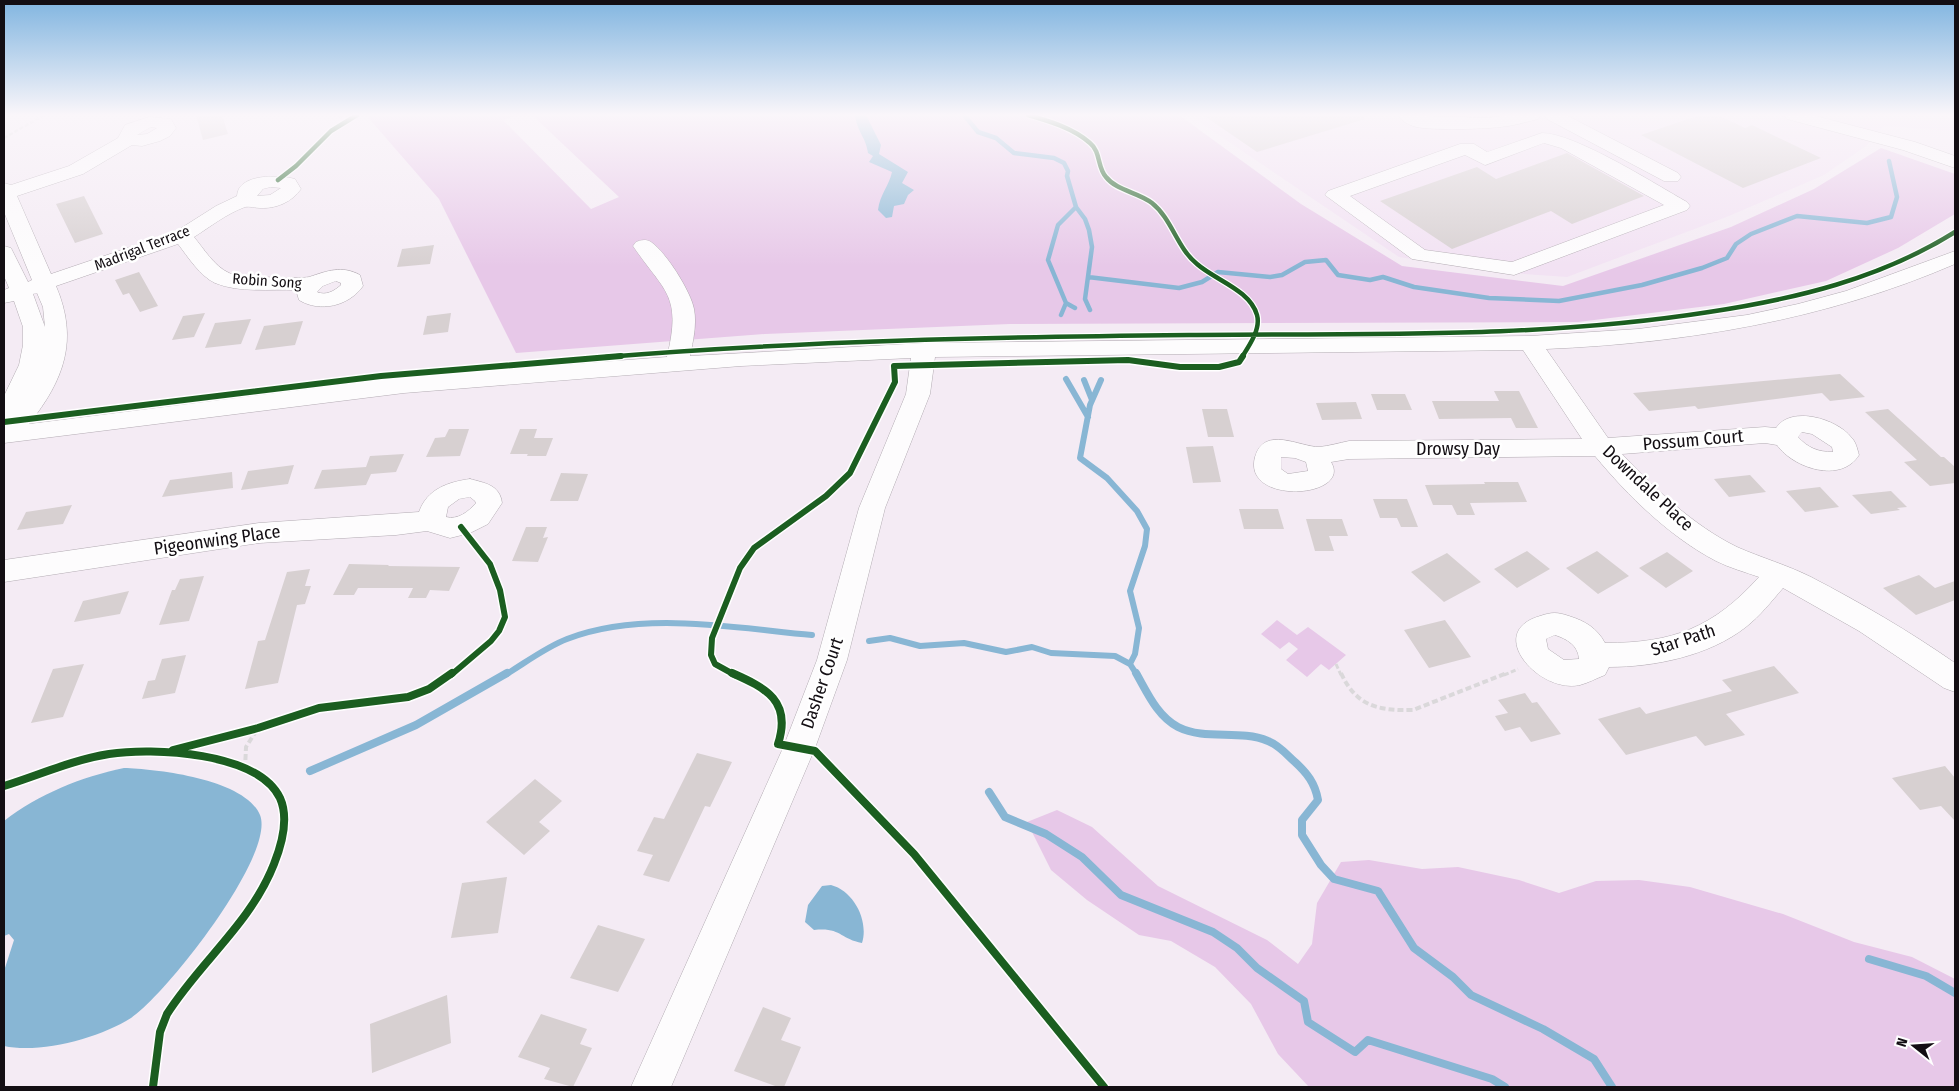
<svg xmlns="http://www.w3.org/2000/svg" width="1959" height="1091" viewBox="0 0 1959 1091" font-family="'Fira Sans Condensed',sans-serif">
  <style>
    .built { fill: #f2e2f3 }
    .green { fill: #e7c8e8 }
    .water { fill: #88b6d4 }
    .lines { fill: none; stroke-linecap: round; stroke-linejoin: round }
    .stream-far2 { stroke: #88b6d4; stroke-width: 4.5 }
    .stream-far1 { stroke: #88b6d4; stroke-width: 6 }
    .stream { stroke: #88b6d4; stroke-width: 8 }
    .building { fill: #d7d0d1 }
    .minor-casing { stroke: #b3acb3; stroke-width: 1 }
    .path-far2 { stroke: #dad8da; stroke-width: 2.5; stroke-dasharray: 4 2; stroke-linecap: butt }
    .path-far1 { stroke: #dad8da; stroke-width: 3; stroke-dasharray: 5 2.5; stroke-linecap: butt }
    .path { stroke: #dad8da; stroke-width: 4; stroke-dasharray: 6 3; stroke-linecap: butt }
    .minor { fill: #fdfcfd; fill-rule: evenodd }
    .cycleway-far2-casing { stroke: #fff; stroke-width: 7 }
    .cycleway-far1-casing { stroke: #fff; stroke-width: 9 }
    .cycleway-casing { stroke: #fff; stroke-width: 11 }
    .cycleway-far2 { stroke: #1b5e20; stroke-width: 4.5 }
    .cycleway-far1 { stroke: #1b5e20; stroke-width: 6 }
    .cycleway { stroke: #1b5e20; stroke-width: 8 }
    .labels { text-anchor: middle; stroke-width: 5; stroke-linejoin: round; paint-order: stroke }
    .far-street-label { font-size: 15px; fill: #130e13; stroke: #fff }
    .street-label { font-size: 18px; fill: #130e13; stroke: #fff }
  </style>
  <rect width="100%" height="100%" fill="#f4ebf4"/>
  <!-- built -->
  <path class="built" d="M1189,115h766v16l-71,-5 -18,20 -42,29 -95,41 -162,61 -71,-5 -97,-15z"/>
  <!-- green -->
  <path class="green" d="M366,115h153l-16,5 88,89 28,-12 -87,-82h647l122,89 101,62 161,20 168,-59 83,-38 67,-41 74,26v40l-57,34 -72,33 -102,23 -146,18 -568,2 -245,10 -249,19 -77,-154z
    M1277,620l20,15 11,-8 38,28 -17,15 -8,-6 -14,13 -21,-17 12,-11 -9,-7 -9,7 -19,-15z
    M1057,810l35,17 66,59 109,54 31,24 14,-20 5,-41 24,-41 28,-2 53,9 36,-2 61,13 40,13 37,-12 43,-1 51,7 93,27 71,28 58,15 43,22v108h-646l-31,-33 -27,-50 -36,-37 -44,-26 -32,-6 -52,-35 -36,-30 -24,-48z"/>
  <!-- water -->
  <path class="water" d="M855,115h11l15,30 -2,9 29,18 -6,11 12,7 -6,5 -4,9 -10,2 -2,11 -6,1 -8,-8c2,-16 11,-24 14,-38l-23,-10 4,-6 -5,-3c-2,-16 -11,-21 -13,-38z
    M124,768c33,1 121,11 136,47 16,40 -95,181 -129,203 -31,20 -91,36 -127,28v-75l10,-31 -5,-6 -5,2v-115c35,-27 77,-44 120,-53z
    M831,885c23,6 38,36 31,58 -22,-4 -21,-16 -48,-13l-9,-8 3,-17 14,-19z"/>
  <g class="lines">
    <!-- stream-far2 -->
    <path class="stream-far2" d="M964,115l14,17 18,6 18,15 40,5 10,5 4,8 -1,5 9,31 9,12 4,11 3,17 -7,52 5,11
      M1088,277l91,11 23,-6 16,-10 52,5 12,-2 23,-13 21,-2 12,15 32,5 13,-3 31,10 75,11 70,3 83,-16 60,-17 25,-10 9,-14 15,-10 46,-18 70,7 24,-6 6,-20 -8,-36
      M1066,303l-18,-43 10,-35 18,-18
      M1061,315l5,-12 9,5"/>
    <!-- stream-far1 -->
    <path class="stream-far1" d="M1066,379l22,38
      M1084,380l8,20
      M1101,380l-11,25 -10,53 27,20 30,33 10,18 -2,17 -15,45 9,37 -4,26 -5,10 7,11
      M869,641l21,-3 30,8 44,-3 42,9 26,-5 19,6 64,3 15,8
      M505,675c20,-12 41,-28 62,-36 75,-29 167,-11 245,-4"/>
    <!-- stream -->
    <path class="stream" d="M1136,673c11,19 21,43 42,54 28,14 61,2 90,14 11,4 19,14 27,21 12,11 20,21 23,38l-16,20v15l19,30 13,14 44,12 36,57 39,29 18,18 72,34 51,30 18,28
      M310,771l106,-46 91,-52
      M989,792l16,25 41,17 36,23 39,38 92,37 24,16 20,20 47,33 4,21 47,30 13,-12 124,39 13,8
      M1869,959l57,17 29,17"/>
  </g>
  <!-- building -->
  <path class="building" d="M196,115h26l6,19 -25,6z
    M1203,115h161l1,4 -108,33z
    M1700,115h18l27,13 7,-3 69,33 -78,30 -102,-53z
    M1567,153l77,43 -72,28 -21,-13 -99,38 -72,-48 97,-34 19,12z
    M84,196l19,38 -28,9 -19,-39z
    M434,245l-4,19 -33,3 5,-18z
    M139,272l19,34 -18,6 -11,-19 -6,2 -8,-15z
    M205,313l-11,24 -22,3 11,-24z
    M451,313l-3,19 -25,3 4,-19z
    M251,319l-10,25 -36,4 10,-25z
    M303,321l-8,24 -40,5 9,-24z
    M1840,374l25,23 -35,4 -8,-8 -124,16 -3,-3 -46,5 -16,-18z
    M1494,391h25l19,37h-22l-5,-10 -72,1 -7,-18h67z
    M1371,394h34l7,16h-35z
    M1356,402l6,17 -40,1 -6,-17z
    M1202,409h25l7,28h-26z
    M1888,409l53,48h3l11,10v16l-25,3 -26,-24 13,-2 -52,-48z
    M449,429h20l-9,27 -34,1 9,-19 10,-1z
    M520,429h17l-3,9h19l-7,18h-19l3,-8 -2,6h-18z
    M1213,446l8,36 -28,1 -7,-36z
    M404,454l-8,18 -25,2 -5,11 -52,4 8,-19 44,-3 4,-11z
    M294,465l-6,19 -47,6 7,-19z
    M232,472l1,16 -71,9 8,-17z
    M561,473l27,1 -10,27h-28z
    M1750,475l16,17 -37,5 -15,-18z
    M1484,482h34l9,20 -57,1 5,12h-18l-5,-10h-19l-8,-20 60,-1z
    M1820,487l19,20 -34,5 -19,-21z
    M1891,491l16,16 -10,1 3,2 -29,4 -19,-19z
    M1373,499h34l11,28h-17l-4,-9h-17z
    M72,505l-9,19 -46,6 9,-18z
    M1239,509h39l6,20h-40z
    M1306,519h36l6,17h-19l5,15h-19z
    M526,527h21l-4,11 5,-1 -10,25 -26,-1z
    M1527,551l23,18 -33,19 -23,-19z
    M1597,551l32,25 -31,18 -32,-26z
    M1667,552l26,19 -27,17 -27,-20z
    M1447,553l34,29 -37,20 -33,-30z
    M349,564l40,1 -1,1 72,1 -11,24 -19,-1 -4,8h-18l5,-10h-55l-4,7h-21z
    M310,569l-5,17h6l-6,18 -8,1 -19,78 -33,6 13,-48 7,-1 22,-68z
    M1919,575l16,13 20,-7v19l-39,15 -33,-27z
    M204,576l-15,45 -30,4 13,-35h3l5,-11z
    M129,591l-9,23 -46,8 9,-21z
    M1445,620l26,37 -42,11 -25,-38z
    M186,655l-11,38 -33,6 6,-18 7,-1 7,-21z
    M84,664l-21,53 -32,6 22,-54z
    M1774,666l25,27 -73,21 19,21 -40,11 -9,-10 -70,19 -28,-36 42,-12 6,7 86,-23 -10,-11z
    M1525,693l7,10 5,-1 24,32 -30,8 -11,-15 -15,4 -10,-15 13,-3 -10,-13z
    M697,753l35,9 -22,45 -5,-1 -36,76 -26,-7 10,-20 -16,-4 17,-34 10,2z
    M1945,766l10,12v43l-14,-15 -21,4 -28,-32z
    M535,779l27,22 -23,21 11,9 -26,24 -38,-33z
    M507,877l-9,56 -47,5 11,-55z
    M598,925l47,14 -27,53 -48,-14z
    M447,995l4,48 -79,30 -2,-49z
    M763,1007l28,11 -10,22 20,7 -17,40h-6l-44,-16z
    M541,1014l46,15 -7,15 12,4 -19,39 -29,-8 6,-11 -32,-11z"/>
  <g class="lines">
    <!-- minor casing -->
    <g class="minor-casing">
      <path id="minor" d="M1397,115l89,3 25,-3h30l-3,4c-12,3 -25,7 -38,8 -16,2 -74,4 -87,-1 -6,-2 -12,-6 -16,-11z
        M1544,115h22l112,58 3,4 -3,4h-14l-117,-62z
        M1784,115h28l103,27 40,14v12l-52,-18 -116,-31z
        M149,117l22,2 5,9 -6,8 -10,5 -18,5 -10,-1 -49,29 -66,22 34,78 124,-42 41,-26 21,-10c1,-23 43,-21 58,-17l6,10c-9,13 -25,20 -41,19 -5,0 -10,-2 -15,-1 -19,7 -35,20 -51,30 10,12 20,29 35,36 7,4 71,6 80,4 18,-6 33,-12 51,-2l3,11c-14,20 -43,27 -64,14l-3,-10c-25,-1 -57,3 -81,-7 -15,-7 -27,-26 -37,-39l-122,42c23,54 8,94 -27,138l375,-47 263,-20c15,-63 -2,-64 -34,-111l3,-4c5,-2 10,-3 15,0 15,10 40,50 43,67 3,16 -1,32 -4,47l234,-13 606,-7 108,-7 109,-14 51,-11 48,-13 109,-40v13c-130,56 -268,79 -409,85l62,89 157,-11 11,1c15,-23 61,-9 75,9 5,5 6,11 8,18 -18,29 -66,13 -82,-10l-12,-2 -143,11c33,35 72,72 115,93 25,11 50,18 74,30 50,26 98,54 144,86v29l-11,-4 -85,-57 -76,-43c-12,14 -23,28 -37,39 -37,29 -92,40 -137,40l-4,8c-8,3 -17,8 -25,10 -41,9 -96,-53 -40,-69 12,-4 17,-4 29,0 16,5 28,12 36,27 68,0 108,-15 154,-66 -14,-5 -29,-9 -43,-16 -46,-24 -88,-65 -121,-105l-246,3 -18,3c22,36 -89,44 -76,-5 9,-32 45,-10 64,-10 10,-1 20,-4 30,-6l233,-2 -59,-89 -588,7 -5,37 -45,114 -38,152 -32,88 -144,339h-40l152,-339 34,-88 42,-152 47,-114 5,-36 -170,8 -337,27 -400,50v-47l15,-31 4,-20v-18l-9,-26 -10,2v-13l5,-2 -5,-12v-30l7,2 17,34 4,-2 -28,-68v-29l7,2 58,-19 49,-28 7,-13zM151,127l6,1 -10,6 -10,1zM271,187l10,1 -11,7 -13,1 6,-7zM336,281l5,2v2c-7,6 -15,11 -24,7l6,-6zM37,293l6,14 2,20 -12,-33zM1802,432l10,2 20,13 1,5c-15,0 -25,-4 -35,-15zM1281,457l14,1 11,4 2,9 -20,3 -7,-5zM1555,635c12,4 23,10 24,24l-15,1 -16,-11 -2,-10z
        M1542,133c33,0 113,51 145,69l3,4 -3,4 -173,65 -102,-16 -87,-64 3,-4 132,-47h14l13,8zM1544,143l17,5 103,57 -152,57 -87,-12 -75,-54 115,-41 20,10z
        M470,479c15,4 30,6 32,24l-14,21 -18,9 -20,5 -23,-7 -31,4 -137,8 -255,39v-22l255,-37 160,-11c8,-23 29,-30 51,-33zM470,497l5,4 1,2c-8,9 -18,17 -30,14l2,-10 11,-8z"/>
    </g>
    <!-- path-far2 -->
    <path class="path-far2" d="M339,115l4,7
      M503,115l10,1
      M1028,115l37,14 27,16 15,34 43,22 9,8 25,44 23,20 32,18 9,9 10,15 -1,12
      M4,138l40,-23
      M294,168l37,-37 26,-16"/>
    <!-- path-far1 -->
    <path class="path-far1" d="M1175,367l51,-1
      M1336,664l5,11
      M450,675c16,-11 54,-36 55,-56 1,-12 -5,-23 -8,-34 -5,-16 -11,-31 -25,-42
      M734,675l-19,-11 -4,-9 1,-17 28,-70 14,-20 72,-52 24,-23 45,-91 -1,-13
      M1504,675l14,-6"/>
    <!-- path -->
    <path class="path" d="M731,673c33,16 37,12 51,47
      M1341,673c15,33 37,38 72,37l94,-37
      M171,750l66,-16 80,-26 91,-11 43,-24
      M821,757l93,97 190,233
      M245,769l1,-22 12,-19
      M4,786c35,-11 68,-26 105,-32 43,-7 149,-2 171,44 9,20 2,46 -6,66 -23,59 -74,98 -107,150l-7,18 -7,55"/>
    <!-- minor -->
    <use href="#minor" class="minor"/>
    <!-- cycleway-far2 casing -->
    <g class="cycleway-far2-casing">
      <path id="cycleway-far2" d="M1028,115c21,6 45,13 62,28 11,9 7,24 16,34 11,14 32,15 46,26 20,16 25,45 45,61 18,16 53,26 60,51 4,14 -8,31 -15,42
        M278,180l18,-14 35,-35 26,-16
        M606,357c194,-16 388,-20 583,-22 173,-2 348,4 520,-23 86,-13 171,-33 246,-80"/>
    </g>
    <!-- cycleway-far1 casing -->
    <g class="cycleway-far1-casing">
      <path id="cycleway-far1" d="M4,422l377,-46 240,-20
        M451,675l40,-34 8,-10 6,-14 -5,-27 -10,-26 -29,-37
        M735,675l-20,-11 -4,-9 1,-17 28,-70 14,-20 72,-52 24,-23 45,-91 -1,-16 234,-6 52,7h39l20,-5 4,-6"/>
    </g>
    <!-- cycleway casing -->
    <g class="cycleway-casing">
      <path id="cycleway" d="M732,673c34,15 60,28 46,71l37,7 99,103 190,233
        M173,750l85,-22 61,-20 89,-11 21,-8 23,-16
        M4,786c35,-11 68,-26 105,-32 43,-7 149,-2 171,44 9,20 2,46 -6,66 -23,59 -74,98 -107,150l-7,18 -7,55"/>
    </g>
    <!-- cycleway-far2 -->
    <use href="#cycleway-far2" class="cycleway-far2"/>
    <!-- cycleway-far1 -->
    <use href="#cycleway-far1" class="cycleway-far1"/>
    <!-- cycleway -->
    <use href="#cycleway" class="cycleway"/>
  </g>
  <!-- sky -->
  <linearGradient id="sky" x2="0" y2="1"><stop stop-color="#81b5e0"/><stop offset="0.43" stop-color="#faf6fa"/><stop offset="1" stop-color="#faf6fa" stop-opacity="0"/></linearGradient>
  <rect width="1959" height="267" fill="url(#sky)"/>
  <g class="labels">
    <!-- far-street labels -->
    <g class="far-street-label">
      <text transform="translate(142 248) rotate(-21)" y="5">Madrigal Terrace</text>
      <text transform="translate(267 281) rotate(4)" y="5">Robin Song</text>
    </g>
    <!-- street labels -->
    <g class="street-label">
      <text transform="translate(1693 440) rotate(-5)" y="6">Possum Court</text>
      <text x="1458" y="455">Drowsy Day</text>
      <text transform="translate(1648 488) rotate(43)" y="6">Downdale Place</text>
      <text transform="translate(217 540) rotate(-8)" y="6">Pigeonwing Place</text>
      <text transform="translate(1683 640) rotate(-18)" y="6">Star Path</text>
      <text transform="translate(822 683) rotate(-71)" y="6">Dasher Court</text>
    </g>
  </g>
  <!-- border -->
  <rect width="1959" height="1091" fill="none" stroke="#130e13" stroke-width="10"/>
  <!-- north arrow -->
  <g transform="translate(1914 1046) rotate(287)" stroke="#ffffff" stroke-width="4" paint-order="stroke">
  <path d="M0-4L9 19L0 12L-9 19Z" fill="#130e13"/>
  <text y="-8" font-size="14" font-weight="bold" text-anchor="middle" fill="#130e13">N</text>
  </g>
</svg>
